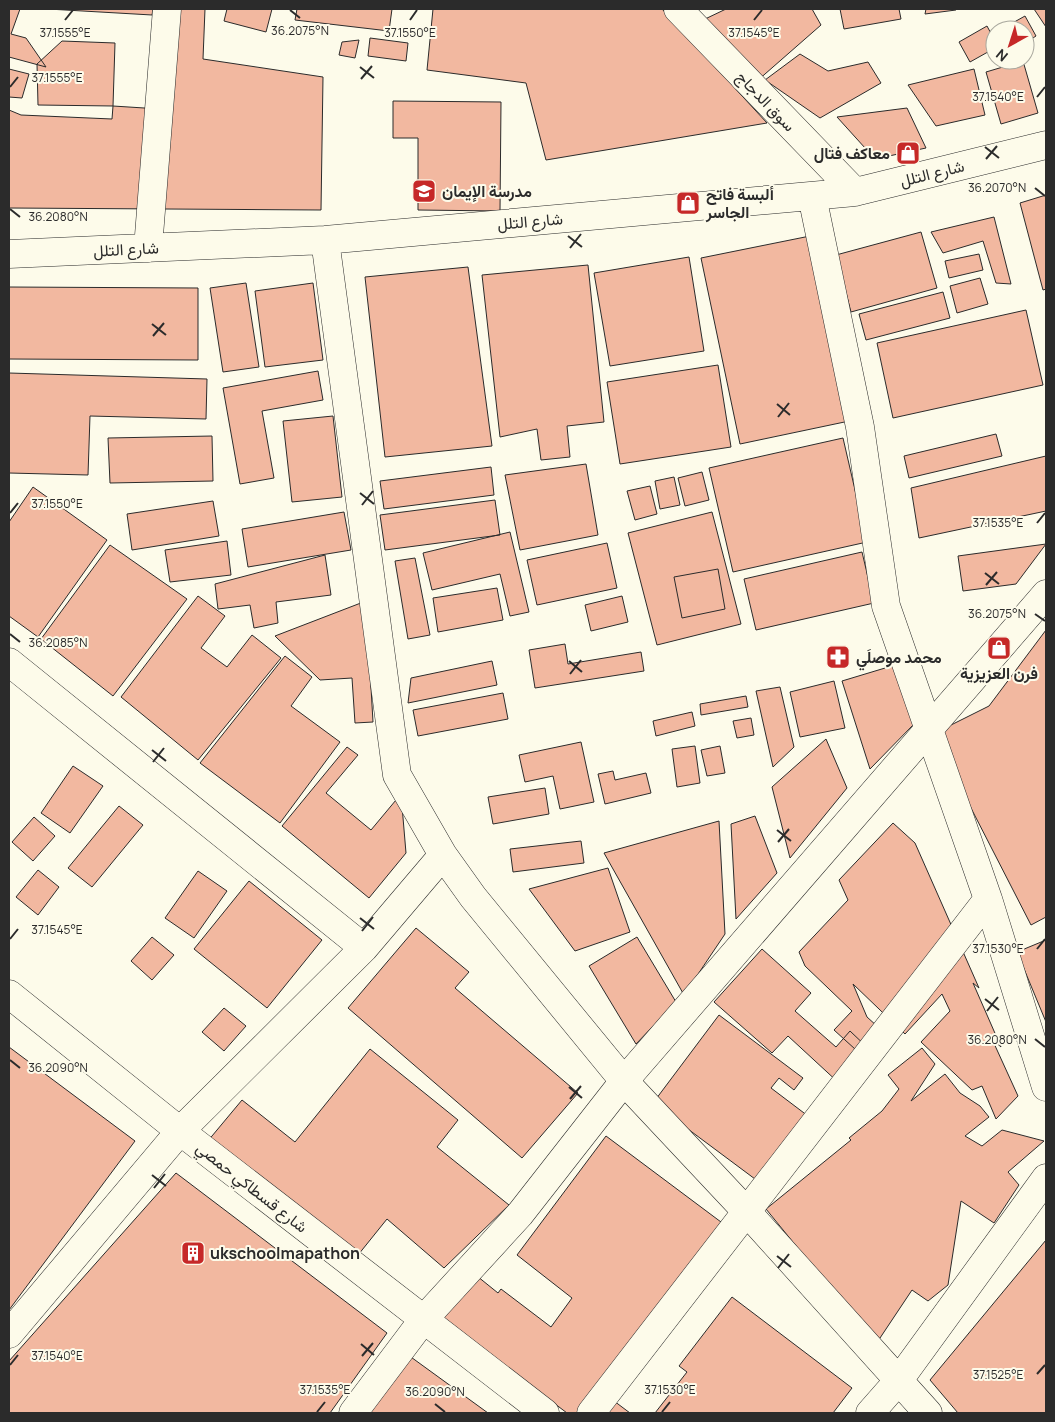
<svg xmlns="http://www.w3.org/2000/svg" width="1055" height="1422" viewBox="0 0 1055 1422" font-family="Manrope,Vazirmatn,sans-serif">
  <style>
    .building { fill: #f2b8a0; stroke: #2b2b2b }
    .lines { fill: none; stroke-linecap: round; stroke-linejoin: round }
    .minor-casing { stroke: #2b2b2b; stroke-width: 29 }
    .major-casing { stroke: #2b2b2b; stroke-width: 29 }
    .minor { stroke: #fdfbea; stroke-width: 28 }
    .major { stroke: #fdfbea; stroke-width: 28 }
    .ticks { fill: none; stroke: #2b2b2b; stroke-width: 2 }
    .labels { text-anchor: middle; stroke-width: 4; stroke-linejoin: round; paint-order: stroke }
    .street-label { font-size: 16px; fill: #2b2b2b; stroke: #fdfbea }
    .poi-label { font-size: 16px; font-weight: bold; fill: #2b2b2b; stroke: #fdfbea; text-anchor: start }
    .ticks-label { font-size: 12px; text-anchor: middle; fill: #2b2b2b; stroke: #fdfbea; stroke-width: 4; stroke-linejoin: round; paint-order: stroke }
  </style>
  <rect width="100%" height="100%" fill="#fdfbea"/>
  <!-- building -->
  <path class="building" d="M9,9h11l-9,25 15,4 20,29 -37,-10z
    M48,9h105l-1,6z
    M169,9h36l-2,50 120,18 -2,133 -312,-2v-98l12,5 91,4 1,-13 47,3z
    M227,9h45l-6,23 -42,-11z
    M297,9h95l-3,22 -94,-11z
    M433,9h229l105,114 -221,37 -20,-77 -99,-13z
    M726,9h86l9,16 -64,56 -54,-61z
    M840,9h59l2,10 -57,10z
    M926,9h30v1l-31,4z
    M1034,9h12v18z
    M1025,16l11,20 -11,7v-13h-25z
    M987,26l8,15v7l-25,14 -11,-20z
    M370,38l38,5 -2,18 -38,-5z
    M359,40l-4,18 -16,-3 3,-13z
    M62,41l53,2 -2,63 -75,-1 -1,-41z
    M800,54l28,17 40,-9 13,21 -61,35 -55,-38z
    M1023,61l15,52 -37,11 -15,-52z
    M9,69l20,5 -7,24 -13,-1z
    M974,69l11,46 -49,11 -28,-41z
    M393,101l108,1 -1,109 -82,-1v-72h-25z
    M907,108l19,40 -51,11 -38,-42z
    M1046,195v94l-3,1 -23,-87z
    M994,217l17,67 -15,-1 -13,-42 -40,12 -12,-21z
    M921,232l16,56 -86,24 -15,-57z
    M815,235l39,185 -114,24 -39,-186z
    M979,254l4,16 -34,8 -4,-17z
    M689,257l15,94 -94,15 -16,-93z
    M588,265l16,157 -37,4 3,31 -29,3 -4,-31 -37,8 -18,-162z
    M468,267l24,179 -107,11 -20,-180z
    M980,278l8,26 -31,9 -7,-27z
    M246,283l13,84 -36,5 -13,-84z
    M313,283l10,77 -58,7 -10,-76z
    M9,287l189,1v72l-189,-1z
    M943,292l7,26 -84,22 -7,-26z
    M1026,310l17,75 -150,33 -16,-75z
    M718,365l13,82 -111,17 -13,-82z
    M318,371l5,29 -61,11 12,67 -34,6 -17,-96z
    M9,373l198,6 -1,40 -116,-3 -2,59 -79,-2z
    M333,416l9,81 -50,5 -9,-81z
    M996,434l6,22 -93,22 -5,-22z
    M212,436l1,45 -103,2 -2,-45z
    M843,438l24,104 -134,30 -24,-104z
    M1046,456v55l-127,27 -8,-50z
    M586,464l12,71 -78,15 -15,-75z
    M491,467l3,28 -110,14 -4,-28z
    M702,472l7,28 -24,6 -7,-28z
    M674,477l6,28 -20,4 -5,-28z
    M650,486l7,28 -22,6 -8,-29z
    M33,487l74,53 -69,97 -29,-21v-94z
    M495,500l5,35 -115,15 -5,-35z
    M213,501l6,35 -87,14 -5,-36z
    M344,512l7,38 -103,17 -6,-38z
    M712,512l29,112 -84,21 -29,-112z
    M510,532l19,80 -19,4 -10,-42 -68,16 -9,-37z
    M227,541l4,34 -61,7 -5,-32z
    M607,543l10,45 -80,17 -10,-45z
    M1046,544l-30,40 -53,7 -5,-35z
    M110,545l77,54 -74,97 -72,-57z
    M862,552l12,51 -118,27 -12,-51z
    M325,555l6,40 -55,7 2,21 -24,5 -4,-23 -32,4 -3,-25z
    M415,558l15,77 -22,4 -13,-78z
    M718,569l7,40 -43,9 -8,-41z
    M497,588l6,32 -65,12 -5,-34z
    M198,596l27,20 -24,32 26,19 25,-32 29,23 -83,102 -77,-63z
    M622,596l6,26 -37,9 -6,-26z
    M366,601l7,121 -18,1 -3,-45 -32,2 -45,-44z
    M1046,630v287l-15,8 -98,-191 56,-28z
    M565,644l3,20 73,-12 3,19 -109,17 -6,-38z
    M285,656l27,21 -21,29 49,36 -60,81 -80,-60z
    M492,661l5,24 -89,18 3,-25z
    M895,665l19,59 -44,45 -28,-88z
    M834,681l11,47 -45,9 -10,-45z
    M780,687l14,60 -21,20 -17,-76z
    M503,693l5,26 -90,17 -5,-26z
    M746,696l2,11 -47,8 -1,-11z
    M692,712l3,14 -39,10 -3,-15z
    M751,718l3,17 -17,3 -4,-17z
    M826,739l21,49 -57,70 -18,-71z
    M581,742l13,60 -34,7 -7,-33 -28,6 -6,-27z
    M695,746l5,37 -23,4 -5,-38z
    M720,746l5,27 -18,3 -6,-26z
    M347,747l11,8 -32,38 45,37 30,-36 5,59 -37,45 -87,-72z
    M73,766l30,20 -33,47 -29,-20z
    M613,771l2,9 31,-7 5,20 -46,11 -7,-30z
    M545,788l4,26 -56,10 -5,-27z
    M119,806l24,19 -51,62 -24,-19z
    M755,816l22,57 -41,46 -5,-95z
    M34,817l21,19 -22,25 -21,-19z
    M719,821l6,113 -41,61 -80,-142z
    M893,823l22,20 64,145 -6,-5 28,64 -9,-8 26,57 -22,23 -14,-33 -10,4 -51,-48 29,-31 -8,-17 -37,40 -52,-50 14,33 21,19 -22,23 -32,-29 18,-19 -47,-45 -6,-14 49,-52 -9,-20z
    M581,841l3,22 -71,9 -3,-23z
    M608,868l22,64 -55,19 -46,-62z
    M38,870l21,17 -21,28 -22,-18z
    M198,871l29,20 -33,47 -29,-20z
    M249,881l73,59 -55,68 -73,-59z
    M416,928l53,44 -14,16 123,105 -56,65 -174,-150z
    M152,937l22,18 -22,25 -21,-19z
    M637,937l39,65 -40,42 -47,-78z
    M1046,940v82l-29,-70z
    M762,949l49,44 -16,18 41,36 14,-16 20,19 -30,34 -52,-48 -16,17 -58,-51z
    M224,1008l22,18 -22,25 -22,-19z
    M719,1015l84,63 -9,12 -15,-12 -8,10 37,28 -49,66 -106,-79z
    M9,1047l126,94 -126,169z
    M922,1048l13,16 -24,37 34,-27 15,19 20,13 9,11 -24,19 17,10 20,-16 42,11 -36,31 11,13 -25,38 -33,-22 -13,84 -20,16 -16,-11 -36,54 -110,-135 85,-69 -2,-2 33,-27 17,-22 -11,-14z
    M370,1049l88,71 -21,27 72,58 -65,63 -57,-49 -33,41 -147,-118 35,-42 53,42z
    M606,1136l119,89 -142,188h-16l-128,-97 33,-44 26,21 3,-4 50,38 21,-29 -55,-43z
    M176,1173l211,160 -57,80h-321v-52z
    M1046,1240v173h-88l-28,-33z
    M732,1297l120,91 -19,25h-178l32,-41 -8,-6z
    M404,1352l84,61h-129z
    M610,1398l20,15h-32z"/>
  <g class="lines">
    <!-- minor casing -->
    <g class="minor-casing">
      <path id="minor" d="M678,9l177,183
        M812,196l48,231 26,179 102,293 58,188
        M325,240l72,535 46,80
        M148,248l19,-239
        M9,254l316,-14 530,-48 191,-47
        M9,662l355,286
        M9,1334l171,-203 184,-183 79,-93 30,42 151,184 122,130 182,202
        M353,1413l70,-93 97,-106 104,-133 422,-487
        M591,1413l397,-514
        M870,1413l29,-33 147,-202"/>
    </g>
    <!-- major casing -->
    <g class="major-casing">
      <path id="major" d="M9,994l171,137 365,282"/>
    </g>
    <!-- minor -->
    <use href="#minor" class="minor"/>
    <!-- major -->
    <use href="#major" class="major"/>
  </g>
  <!-- ticks -->
  <path class="ticks" d="M290,10l10,8M65,20l8,-10M410,20l7,-10M754,20l8,-10M360,67l14,11M361,79l11,-13M10,87l8,-10M1037,97l8,-10M985,147l14,11M986,159l11,-13M1035,188l10,8M10,209l10,8M568,236l14,11M570,248l11,-14M152,324l14,11M153,336l11,-13M777,404l13,11M778,417l11,-14M360,493l14,11M362,505l11,-14M10,513l8,-10M1037,523l8,-10M985,573l14,11M986,585l11,-13M1035,614l10,7M10,634l10,8M569,661l13,11M570,674l11,-14M152,750l14,11M153,762l11,-14M777,830l14,11M778,842l11,-13M360,918l14,11M362,931l11,-14M10,939l8,-10M1037,949l8,-10M985,999l14,11M987,1011l11,-14M1035,1039l10,8M10,1060l10,8M569,1087l13,11M570,1099l11,-13M152,1175l14,11M154,1188l11,-14M777,1256l14,11M778,1268l11,-14M361,1344l13,11M362,1356l11,-13M10,1365l8,-10M1037,1374l8,-9M435,1404l10,8M317,1412l8,-10M662,1412l8,-10"/>
  <!-- icons -->
  <defs>
    <g id="shop-square" transform="scale(1.25)"><rect x="-9" y="-9" width="18" height="18" rx="4" fill="#c62828" stroke="#fdfbea"/><path d="M-5-2.5h2.3a2.7 3.5 0 0 1 5.4 0H5L5.5 6h-11ZM-1.5-2.5h3a1.5 2.3 0 0 0-3 0Z" fill="#fff"/></g>
    <g id="school-square" transform="scale(1.25)"><rect x="-9" y="-9" width="18" height="18" rx="4" fill="#c62828" stroke="#fdfbea"/><path d="M0-5L7-2L0 1L-7-2ZM-4 1L0 2.5L4 1V4Q0 6-4 4Z" fill="#fff"/></g>
    <g id="pharmacy-square" transform="scale(1.25)"><rect x="-9" y="-9" width="18" height="18" rx="4" fill="#c62828" stroke="#fdfbea"/><path d="M-2-6h4v4h4v4h-4v4h-4v-4h-4v-4h4Z" fill="#fff"/></g>
    <g id="building-square" transform="scale(1.25)"><rect x="-9" y="-9" width="18" height="18" rx="4" fill="#c62828" stroke="#fdfbea"/><path d="M-4-6H4V6H1V3H-1V6H-4ZM-2.5-4.3h1.7v1.8h-1.7ZM.8-4.3h1.7v1.8H.8ZM-2.5-1h1.7V.8h-1.7ZM.8-1h1.7V.8H.8Z" fill="#fff"/></g>
  </defs>
  <g fill-rule="evenodd">
    <use href="#shop-square" x="908" y="153"/>
    <use href="#school-square" x="424" y="191"/>
    <use href="#shop-square" x="688" y="203"/>
    <use href="#shop-square" x="999" y="648"/>
    <use href="#pharmacy-square" x="838" y="657"/>
    <use href="#building-square" x="193" y="1253"/>
  </g>
  <g class="labels">
    <!-- street labels -->
    <g class="street-label">
      <text transform="translate(766 101) rotate(46)" y="6">سوق الدجاج</text>
      <text transform="translate(932 173) rotate(-14)" y="6">شارع التلل</text>
      <text transform="translate(530 221) rotate(-5)" y="6">شارع التلل</text>
      <text transform="translate(126 249) rotate(-3)" y="6">شارع التلل</text>
      <text transform="translate(252 1187) rotate(38)" y="6">شارع قسطاكي حمصي</text>
    </g>
    <!-- poi labels -->
    <g class="poi-label">
      <text x="890" y="159" text-anchor="end">معاكف فتال</text>
      <text x="442" y="197">مدرسة الإيمان</text>
      <text x="706" y="200">ألبسة فاتح<tspan x="706" dy="18">الجاسر</tspan></text>
      <text x="856" y="663">محمد موصلَي</text>
      <text x="999" y="679" text-anchor="middle">فرن العزيزية</text>
      <text x="210" y="1259">ukschoolmapathon</text>
    </g>
  </g>
  <g class="ticks-label">
    <text x="300" y="35">36.2075°N</text>
    <text x="65" y="37">37.1555°E</text>
    <text x="410" y="37">37.1550°E</text>
    <text x="754" y="37">37.1545°E</text>
    <text x="57" y="82">37.1555°E</text>
    <text x="998" y="101">37.1540°E</text>
    <text x="997" y="192">36.2070°N</text>
    <text x="58" y="221">36.2080°N</text>
    <text x="57" y="508">37.1550°E</text>
    <text x="998" y="527">37.1535°E</text>
    <text x="997" y="618">36.2075°N</text>
    <text x="58" y="647">36.2085°N</text>
    <text x="57" y="934">37.1545°E</text>
    <text x="998" y="953">37.1530°E</text>
    <text x="997" y="1044">36.2080°N</text>
    <text x="58" y="1072">36.2090°N</text>
    <text x="57" y="1360">37.1540°E</text>
    <text x="998" y="1379">37.1525°E</text>
    <text x="325" y="1394">37.1535°E</text>
    <text x="670" y="1394">37.1530°E</text>
    <text x="435" y="1396">36.2090°N</text>
  </g>
  <!-- border -->
  <rect width="1055" height="1422" fill="none" stroke="#2b2b2b" stroke-width="20"/>
  <!-- north arrow -->
  <g transform="translate(1010 45) rotate(219)"><circle r="24" fill="#fdfbea" stroke="#a9a89e"/>
  <path d="M0-4L9 19L0 12L-9 19Z" fill="#c62828"/>
  <text y="-8" font-size="14" font-weight="bold" text-anchor="middle" fill="#2b2b2b">N</text>
  </g>
</svg>
